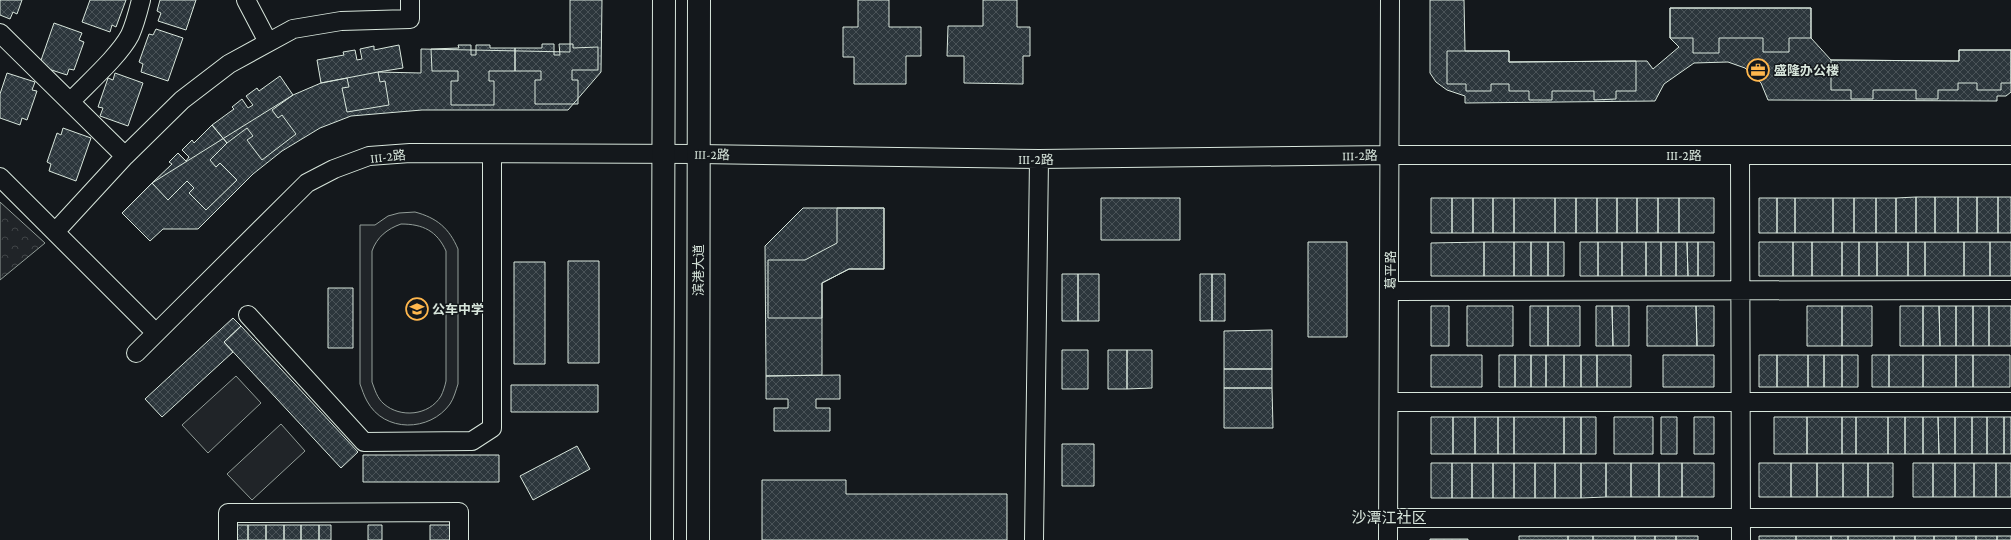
<svg xmlns="http://www.w3.org/2000/svg" width="2011" height="540" viewBox="0 0 2011 540" font-family="'Crimson Pro','Noto Sans SC',serif">
  <style>
    .green { fill: #202428; stroke: #939e99; fill-rule: evenodd }
    .park { fill: url(#park-crowns); stroke: #939e99 }
    .building { fill: url(#building-cross-hatch); stroke: #d8e6dc }
    .lines { fill: none; stroke-linecap: round; stroke-linejoin: round }
    .minor-casing { stroke: #d8e6dc; stroke-width: 20 }
    .major-casing { stroke: #d8e6dc; stroke-width: 24 }
    .minor { stroke: #14181c; stroke-width: 18 }
    .major { stroke: #14181c; stroke-width: 22 }
    .labels { text-anchor: middle; stroke-width: 3; stroke-linejoin: round; paint-order: stroke }
    .poi-label { font-size: 13px; font-weight: bold; fill: #d8e6dc; stroke: #14181c; text-anchor: start }
    .street-label { font-size: 13px; fill: #d8e6dc; stroke: #14181c }
    .quarter-label { font-size: 15px; fill: #d8e6dc; stroke: #14181c }
  </style>
  <defs>
    <pattern id="park-crowns" width="20" height="18" patternUnits="userSpaceOnUse"><rect width="20" height="18" fill="#202428"/><path d="M2 6a3 3 0 1 1 6 0M12 15a3 3 0 1 1 6 0" fill="none" stroke="#404447"/></pattern>
    <pattern id="building-cross-hatch" width="8" height="8" patternUnits="userSpaceOnUse"><rect width="8" height="8" fill="#2c363c"/><path d="M0 0l8 8M0 8l8-8" fill="none" stroke="#4a5358"/></pattern>
  </defs>
  <rect width="100%" height="100%" fill="#14181c"/>
  <!-- green -->
  <path class="green" d="M415,212c22,6 34,16 43,37v135c-2,6 -4,14 -8,20 -20,28 -66,29 -83,-3 -3,-5 -5,-12 -7,-17v-159h15l13,-9 11,-3zM401,224c22,0 36,7 45,27v130c-1,5 -3,11 -5,15 -12,20 -41,22 -57,8 -7,-6 -9,-14 -12,-22v-131c5,-14 15,-22 29,-27z
    M236,376l25,27 -53,50 -26,-28z
    M281,424l24,27 -53,49 -25,-26z"/>
  <!-- park -->
  <path class="park" d="M0,202l45,41 -45,37z"/>
  <!-- building -->
  <path class="building" d="M0,0h22l-5,14 -4,-2 -3,7 -10,-4z
    M90,0h36l-10,27 -4,-2 -2,7 -28,-10z
    M160,0h36l-10,30 -28,-9 3,-8 -4,-2z
    M570,0h32l-1,72 -33,38h-146l-71,6 -31,12 -38,23 -29,23 -55,55h-35l-13,12 -28,-28 30,-30 141,-88 28,-12 57,-11 43,1v-24l149,3z
    M858,0h31v27h32v29h-15v28h-52v-27h-11v-30h15z
    M983,0h34v27h13v29h-7v28l-59,-1v-27h-17l1,-30h35z
    M1430,0h34l1,51h44v11l138,-1 6,8 26,-22 -9,-9v-30h141v30l20,22 128,1v-11h52v42l-5,4h-9v5l-229,-1 -7,-17 -16,-15 -17,-6 -34,1 -30,21 -9,17 -190,2v-7l-18,-6 -11,-8 -6,-9z
    M1670,8h141v30h-22v14h-26v-14h-44v15h-26v-15h-23z
    M54,23l28,10 -3,7 5,2 -10,28 -5,-1 -2,6 -28,-9z
    M156,29l27,9 -15,43 -27,-9 2,-8 -4,-2 10,-28 4,1z
    M542,44h12v11h6l-1,-11h14v4l25,-1v23h-26v10h6v24h-43v-24h6v-9h-26v-23h27z
    M399,45l4,23 -25,4 2,10 5,-1 4,24 -42,7 -5,-24 7,-1 -2,-9 -26,5 -4,-23 27,-5 -1,-3 12,-2 2,10 5,-1 -2,-10 14,-3v4z
    M458,45h13v10h5v-10h14v3h25v23h-26v10h5v24h-43v-24h7v-10h-26l-1,-22 28,-1z
    M1959,50h52v33h-10v7h-24v-7h-19v7h-20v9h-22v-9h-43v9h-22v-9h-20v-30l128,1z
    M1447,51h62v11l127,-1v30h-20v8l-22,1v-9h-42v9h-23v-9h-20v-7h-18v7h-25v-7h-19z
    M7,73l28,9 -3,8 5,1 -10,29 -5,-2 -2,7 -20,-7v-24z
    M115,73l28,10 -15,43 -28,-10 3,-8 -5,-1 10,-29 5,2z
    M280,76l13,19 -21,15 6,8 4,-3 14,19 -34,26 -15,-20 6,-4 -6,-8 -20,15 -15,-18 22,-16 -2,-2 10,-8 6,9 5,-3 -7,-9 11,-8 2,3z
    M212,125l15,18 -17,17 6,7 4,-4 17,17 -31,30 -17,-17 5,-5 -7,-7 -19,19 -16,-17 20,-19 -3,-2 9,-9 8,8 3,-4 -7,-7 10,-10 2,3z
    M63,128l28,10 -15,43 -27,-10 2,-7 -4,-2 10,-29 4,2z
    M1916,197h19v36h-19z
    M1916,197v36h-20v-35z
    M1935,197h23v36h-23z
    M1958,197h19v36h-19z
    M1977,197h21v36h-21z
    M1998,197h13v36h-13z
    M1101,198h79v42h-79z
    M1431,198h21v35h-21z
    M1452,198h21v35h-21z
    M1473,198h20v35h-20z
    M1493,198h21v35h-21z
    M1514,198h41v35h-41z
    M1555,198h21v35h-21z
    M1576,198h21v35h-21z
    M1597,198h20v35h-20z
    M1617,198h20v35h-20z
    M1637,198h21v35h-21z
    M1658,198h21v35h-21z
    M1679,198h35v35h-35z
    M1759,198h18v35h-18z
    M1777,198h18v35h-18z
    M1795,198h38v35h-38z
    M1833,198h21v35h-21z
    M1854,198h22v35h-22z
    M1876,198h20v35h-20z
    M803,208h81v61h-35l-27,14v92l-56,1 -1,-130z
    M837,208h47v61h-35l-27,14v35h-54v-58h37l32,-17z
    M1308,242h39v95h-39z
    M1484,242v34h-53v-33z
    M1484,242h30v34h-30z
    M1514,242h17v34h-17z
    M1531,242h17v34h-17z
    M1548,242h16v34h-16z
    M1580,242h18v34h-18z
    M1598,242h24v34h-24z
    M1622,242h24v34h-24z
    M1646,242h15v34h-15z
    M1661,242h15v34h-15z
    M1676,242h11l1,34h-12z
    M1687,242h11v34h-10z
    M1698,242h16v34h-16z
    M1759,242h34v34h-34z
    M1793,242h19v34h-19z
    M1812,242h30v34h-30z
    M1842,242h17v34h-17z
    M1859,242h18v34h-18z
    M1877,242h31v34h-31z
    M1908,242h17v34h-17z
    M1925,242h39v34h-39z
    M1964,242h26v34h-26z
    M1990,242h21v34h-21z
    M568,261h31v102h-31z
    M514,262h31v102h-31z
    M1062,274h16v47h-16z
    M1078,274h21v47h-21z
    M1200,274h12v47h-12z
    M1212,274h13v47h-13z
    M328,288h25v60h-25z
    M1431,306h18v40h-18z
    M1467,306h46v40h-46z
    M1530,306h18v40h-18z
    M1548,306h32v40h-32z
    M1596,306h16l1,40h-17z
    M1612,306h17v40h-16z
    M1647,306h49l1,40h-50z
    M1696,306h18v40h-17z
    M1807,306h35v40h-35z
    M1842,306h30v40h-30z
    M1900,306h23v40h-23z
    M1923,306h16l1,40h-17z
    M1939,306h17v40h-16z
    M1956,306h17v40h-17z
    M1973,306h16v40h-16z
    M1989,306h22v40h-22z
    M233,318l8,8 -17,16 9,10 -71,65 -17,-18z
    M241,326l117,126 -17,16 -117,-126z
    M1272,330v39h-48v-38z
    M1062,350h26v39h-26z
    M1108,350h19v39h-19z
    M1127,350h25v38l-25,1z
    M1431,355h51v32h-51z
    M1499,355h16v32h-16z
    M1515,355h16v32h-16z
    M1531,355h15v32h-15z
    M1546,355h18v32h-18z
    M1564,355h17v32h-17z
    M1581,355h16v32h-16z
    M1597,355h34v32h-34z
    M1663,355h51v32h-51z
    M1759,355h18v32h-18z
    M1777,355h31v32h-31z
    M1808,355h16v32h-16z
    M1824,355h18v32h-18z
    M1842,355h16v32h-16z
    M1872,355h17v32h-17z
    M1889,355h34v32h-34z
    M1923,355h33v32h-33z
    M1956,355h17v32h-17z
    M1973,355h37v32h-37z
    M1224,369h48v19h-48z
    M840,375v24h-24v9h14v23h-56v-23h14v-9h-22v-23z
    M511,385h87v27h-87z
    M1224,388h48l1,40h-49z
    M1431,417h22v37h-22z
    M1453,417h22v37h-22z
    M1475,417h23v37h-23z
    M1498,417h16v37h-16z
    M1514,417h50v37h-50z
    M1564,417h17v37h-17z
    M1581,417h15v37h-15z
    M1614,417h39v37h-39z
    M1661,417h16v37h-16z
    M1694,417h20v37h-20z
    M1774,417h33v37h-33z
    M1807,417h35v37h-35z
    M1842,417h14v37h-14z
    M1856,417h32v37h-32z
    M1888,417h17v37h-17z
    M1905,417h18v37h-18z
    M1923,417h15l1,37h-16z
    M1938,417h17v37h-16z
    M1955,417h17v37h-17z
    M1972,417h15v37h-15z
    M1987,417h17v37h-17z
    M2004,417h7v37h-7z
    M1062,444h32v42h-32z
    M577,446l13,23 -57,31 -13,-24z
    M363,455h136v27h-136z
    M1431,463h21v35h-21z
    M1452,463h20v35h-20z
    M1472,463h21v35h-21z
    M1493,463h21v35h-21z
    M1514,463h21v35h-21z
    M1535,463h20v35h-20z
    M1555,463h26v35h-26z
    M1581,463h25v34l-25,1z
    M1606,463h25v34h-25z
    M1631,463h28v34h-28z
    M1659,463h23v34h-23z
    M1682,463h32v34h-32z
    M1759,463h32v34h-32z
    M1791,463h26v34h-26z
    M1817,463h26v34h-26z
    M1843,463h25v34h-25z
    M1868,463h25v34h-25z
    M1913,463h20v34h-20z
    M1933,463h22v34h-22z
    M1955,463h19v34h-19z
    M1974,463h22v34h-22z
    M1996,463h15v34h-15z
    M762,480h84v14h161v46h-245z
    M234,525h14v15h-14z
    M248,525h18v15h-18z
    M266,525h18v15h-18z
    M284,525h17v15h-17z
    M301,525h18v15h-18z
    M319,525h12v15h-12z
    M368,525h14v15h-14z
    M430,525h23v15h-23z
    M1519,536h49v4h-49z
    M1568,536h25v4h-25z
    M1593,536h42v4h-42z
    M1635,536h20v4h-20z
    M1655,536h21v4h-21z
    M1676,536h22v4h-22z
    M1759,536h37v4h-37z
    M1796,536h35v4h-35z
    M1831,536h17v4h-17z
    M1848,536h46v4h-46z
    M1894,536h21v4h-21z
    M1915,536h19v4h-19z
    M1934,536h22v4h-22z
    M1956,536h20v4h-20z
    M1976,536h21v4h-21z
    M1997,536h14v4h-14z
    M1430,539h38v1h-38z"/>
  <g class="lines">
    <!-- minor casing -->
    <g class="minor-casing">
      <path id="minor" d="M246,0l22,42
        M0,33l125,123
        M70,102c17,-18 49,-46 60,-67 5,-11 8,-23 11,-35
        M1740,155l1,385
        M0,177l156,156
        M55,232l70,-76 57,-56 47,-36 64,-35 48,-8 69,-2v-19
        M1390,291l621,-1
        M248,315l116,127 108,-1 20,-13v-274
        M136,353l171,-170 27,-14 35,-13 41,-3 289,1 340,5 352,-4h620
        M1389,402h622
        M1388,518h623
        M228,540v-27l231,-1v28
        M1034,540l5,-381
        M1388,540l2,-540"/>
    </g>
    <!-- major casing -->
    <g class="major-casing">
      <path id="major" d="M662,540l2,-540
        M698,540l1,-540"/>
    </g>
    <!-- minor -->
    <use href="#minor" class="minor"/>
    <!-- major -->
    <use href="#major" class="major"/>
  </g>
  <!-- icons -->
  <defs>
    <g id="office-ring" transform="scale(1.15)"><circle r="9.5" fill="#14181c" stroke="#ffb74d" stroke-width="1.5"/><path d="M-6-3h4V-5.5h4V-3h4V5H-6ZM-1-4.5V-3h2v-1.5ZM-6 0V1H6V0Z" fill="#ffb74d"/></g>
    <g id="school-ring" transform="scale(1.15)"><circle r="9.5" fill="#14181c" stroke="#ffb74d" stroke-width="1.5"/><path d="M0-5L7-2L0 1L-7-2ZM-4 1L0 2.5L4 1V4Q0 6-4 4Z" fill="#ffb74d"/></g>
  </defs>
  <g fill-rule="evenodd">
    <use href="#office-ring" x="1758" y="70"/>
    <use href="#school-ring" x="417" y="309"/>
  </g>
  <g class="labels">
    <!-- poi labels -->
    <g class="poi-label">
      <text x="1774" y="75">盛隆办公楼</text>
      <text x="432" y="314">公车中学</text>
    </g>
    <!-- street labels -->
    <g class="street-label">
      <text transform="translate(712 154) rotate(1)" y="5">III-2路</text>
      <text transform="translate(1360 155) rotate(-1)" y="5">III-2路</text>
      <text x="1684" y="160">III-2路</text>
      <text transform="translate(388 156) rotate(-6)" y="5">III-2路</text>
      <text x="1036" y="164">III-2路</text>
      <text transform="translate(698 270) rotate(-90)" y="5">滨港大道</text>
      <text transform="translate(1390 270) rotate(-90)" y="5">葛平路</text>
    </g>
    <!-- quarter labels -->
    <g class="quarter-label">
      <text x="1389" y="523">沙潭江社区</text>
    </g>
  </g>
</svg>
